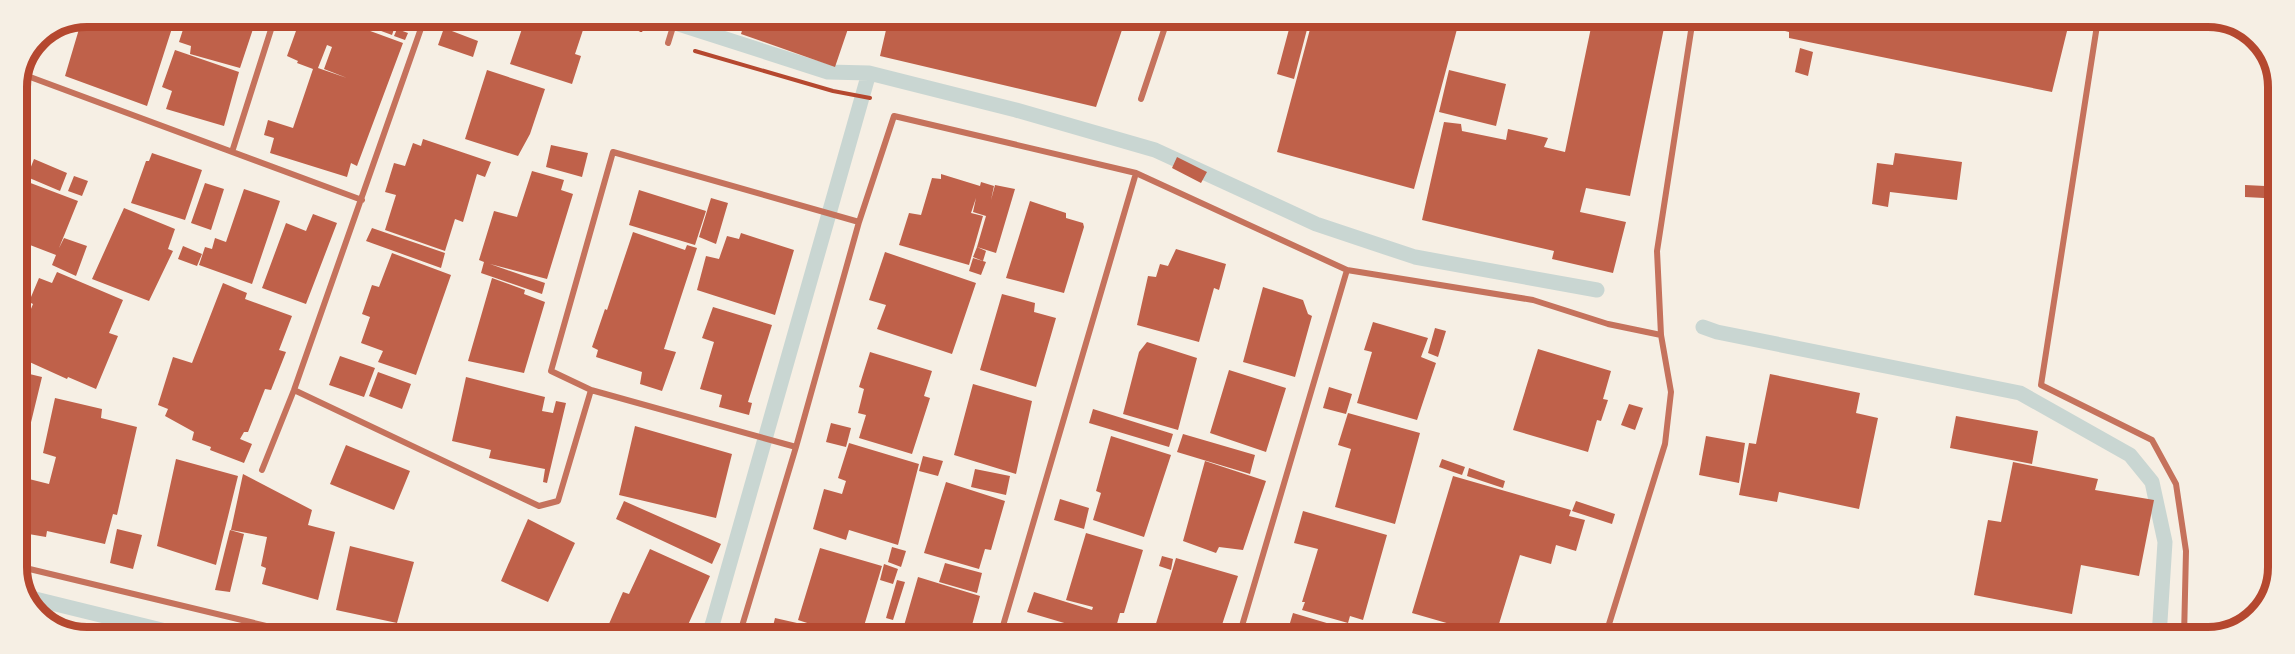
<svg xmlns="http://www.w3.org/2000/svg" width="2295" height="654" viewBox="0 0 2295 654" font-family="'IBM Plex Sans',sans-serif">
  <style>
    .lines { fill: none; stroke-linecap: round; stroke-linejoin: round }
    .stream { stroke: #c9d6d2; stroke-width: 15 }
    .building { fill: #bf614a; fill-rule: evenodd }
    .path { stroke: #b5482f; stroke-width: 4 }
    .minor { stroke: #c5725c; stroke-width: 6 }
    .rim { fill: none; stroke: #b5482f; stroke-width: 8 }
  </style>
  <rect width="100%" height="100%" fill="#f6efe4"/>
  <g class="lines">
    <!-- stream -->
    <path class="stream" d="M657,17l171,55 41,1 147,37 139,40 161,74 99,33 182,33
      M1703,327l14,5 303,61 110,62 22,27 13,60 -6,95
      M27,597l155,38
      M708,636l5,-14 156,-549"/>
  </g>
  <!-- building -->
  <path class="building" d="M87,16l72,1 15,5 -27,84 -82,-30 17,-57z
    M187,17h63l-2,8 6,1 -14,42 -50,-14 1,-8 -12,-4z
    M301,17h31l71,26 -46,123 -6,-3 -4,14 -77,-24 4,-15 -10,-3 4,-15 25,8 20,-59 -16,-6 1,-2 -11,-5zM327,45l5,2 -8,22 23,9 -29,-10z
    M343,17h55l-6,18z
    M526,17h36l-2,6 23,7 -8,24 6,2 -9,28 -62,-20z
    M746,17h106l-17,50 -94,-33z
    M889,17l237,1 -30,89 -216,-51z
    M1292,18h18l-16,61 -17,-5z
    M1313,18h147l-46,171 -137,-37z
    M1593,18h73l-36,178 -44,-8 -6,24 46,10 -13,51 -61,-14 2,-8 -132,-31 22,-98 17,2 1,7 44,9 2,-11 40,9 -4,9 21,5z
    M1735,18l278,1 55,8 -16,65 -263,-54v-6z
    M444,28l34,13 -5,16 -35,-12z
    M397,29l11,4 -3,7 -11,-4z
    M1800,48l13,4 -5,24 -13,-4z
    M175,50l64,22 -15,54 -58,-17 6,-18 -10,-4z
    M487,70l58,19 -15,45 -12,22 -53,-17z
    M1449,70l57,14 -10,42 -57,-14z
    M2274,81l4,1v104h-9z
    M423,139l68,23 -6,15 -8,-3 -14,48 -8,-3 -10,32 -60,-21 11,-35 -11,-3 9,-29 11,3 8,-23 8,3z
    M551,145l37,8 -6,24 -36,-10z
    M152,153l50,17 -17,50 -54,-17 15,-42h3z
    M1895,153l67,9 -5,38 -67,-8 -2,15 -16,-3 5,-41 16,2z
    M1177,157l30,15 -6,11 -29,-15z
    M34,159l33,14 -7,18 -33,-14z
    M532,171l32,9 -3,10 12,4 -26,85 -57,-15 55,19 -3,11 -61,-21 3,-11 -5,-2 15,-49 23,6z
    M941,174l39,12 1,-4 13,4 -3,14 4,-15 20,4 -19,64 -19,-6 9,-31 -13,-4 3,-14 -5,15 12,3 -14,49 -70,-20 10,-32 12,2 11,-37 9,1z
    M74,176l14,5 -6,15 -14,-5z
    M20,179l58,22 -19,47 5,-10 23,8 -11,30 -24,-11 4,-10 -39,-15v-51z
    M205,183l19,6 -13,41 -20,-7z
    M2245,185l20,1 -1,12 -19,-1z
    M244,189l36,12 -28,83 -53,-19 6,-18 7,2 3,-11 11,4z
    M639,190l67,21 -11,34 -66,-20z
    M711,198l17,5 -12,41 -17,-7z
    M1030,201l36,12v5l17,5 1,4 -20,66 -58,-15z
    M124,208l51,21 -7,20 5,2 -24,50 -57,-22z
    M313,214l24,9 -31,81 -44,-16 24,-65 20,8z
    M372,228l73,25 -4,15 -75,-27z
    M633,232l52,18 2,-5 10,3 -33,101 12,3 -14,39 -22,-7 2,-12 -46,-15 2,-7 -6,-3 13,-38 2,1z
    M741,233l53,17 -19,65 -78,-25 9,-34 13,3 8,-23 12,3z
    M183,246l19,8 -5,12 -19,-7z
    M977,247l9,4 -3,10 -10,-4z
    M1176,249l50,15 -7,26 -5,-2 -15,54 -62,-17 11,-49 8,1 4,-13 8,2z
    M885,252l91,31 -24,71 -75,-25 9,-24 -17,-5z
    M392,253l59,22 -35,100 -38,-13 5,-11 -22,-8 9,-26 -8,-3 10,-29 7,2z
    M973,258l13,4 -5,13 -12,-4z
    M57,272l66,28 -14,33 9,3 -22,53 -28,-12 -1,2 -42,-19v-1l-8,-4v-12l16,-39 -4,-2 -12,29v-41l14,7 8,-19 13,5z
    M492,278l33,12 -1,4 21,8 -21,71 -56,-12z
    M223,283l24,10 -2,6 47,17 -13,34 7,2 -15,38 -6,-1 -17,43h-4l-4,7 12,5 -8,19 -34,-13 1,-3 -19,-7 2,-8 -29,-16 3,-7 -10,-4 15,-48 19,6z
    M1263,287l40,13 5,14 4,2 -17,61 -52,-15z
    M1002,294l33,9 -1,9 22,6 -20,69 -56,-17z
    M713,307l59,18 -24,77 4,1 -3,12 -30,-8 3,-12 -22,-6 14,-47 -12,-4z
    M1373,322l55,16 -7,19 15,6 -19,57 -60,-17 15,-51 -8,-2z
    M1435,328l11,3 -8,26 -10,-4z
    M1147,342l50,16 -19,72 -55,-16 16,-62z
    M1538,349l73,22 -8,28 5,1 -7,21 -4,-1 -9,32 -75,-22z
    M870,352l62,19 -8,25 6,2 -18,56 -53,-16 7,-23 -8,-2 6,-24 -5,-2z
    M340,356l35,12 -11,29 -35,-12z
    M1229,370l57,18 -20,64 -56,-19z
    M17,371l25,6 -17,70 -8,-2z
    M378,372l33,12 -9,25 -33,-13z
    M1770,374l90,19 -4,20 22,5 -19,91 -80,-17 -2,10 -38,-7 10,-52 7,1z
    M466,377l79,20 -3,14 11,2 3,-12 10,2 -19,80 -4,-1 2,-13 -56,-11 2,-8 -39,-9z
    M973,384l59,17 -16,73 -62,-19z
    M1329,387l23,7 -6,20 -23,-6z
    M55,398l47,11 -1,9 36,9 -20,88 -4,-1 -8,30 -58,-13 -1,6 -29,-5 12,-53 20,5 7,-27 -13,-4z
    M1629,404l14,4 -8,22 -14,-5z
    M1093,409l80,25 -4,13 -80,-24z
    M1348,413l72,20 -25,91 -60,-17 16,-58 -13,-4z
    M1956,416l82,15 -6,33 -82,-16z
    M831,423l20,5 -5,19 -20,-5z
    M635,426l97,28 -16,64 -97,-23z
    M1183,434l72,21 -5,19 -73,-22z
    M1111,436l60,19 -27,82 -51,-17 8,-27 -5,-2z
    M1706,436l39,7 -6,40 -40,-8z
    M849,443l70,21 -21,81 -49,-15 -3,10 -33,-11 11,-40 18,5 4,-13 -8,-3z
    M346,445l64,26 -16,39 -64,-26z
    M923,456l20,5 -5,15 -19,-5z
    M176,459l62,17 -22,89 -59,-19z
    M1442,459l23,8 -3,8 -23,-8z
    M1205,461l61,20 -23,69 -24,-3 -3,6 -33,-12z
    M2013,462l85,17 -3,11 59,10 -15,76 -58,-11 -9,49 -98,-19 14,-75 13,2z
    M1469,468l36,13 -2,7 -36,-12z
    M975,469l35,7 -4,19 -35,-8z
    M243,474l69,36 -4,15 27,7 -17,68 -56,-16 4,-16 -5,-2 6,-29 -36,-7z
    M1453,476l118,34 -2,6 16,4 -9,31 -20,-6 -5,19 -31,-9 -25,82 -83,-24z
    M946,482l59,19 -14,49 -6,-1 -6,20 -55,-16z
    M1060,499l29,9 -5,21 -30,-9z
    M624,501l97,43 -9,20 -96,-45z
    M1576,501l39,13 -3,10 -40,-13z
    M1303,511l84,24 -24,85 -13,-4 -2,7 -46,-13 3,-8h-3l16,-53 -24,-6z
    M528,519l47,24 -27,59 -47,-21z
    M117,529l25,6 -9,34 -23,-6z
    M230,530l14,4 -14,58 -15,-2z
    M1086,533l57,17 -19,63h-4l-5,18 -25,-7 -2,6 -61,-18 7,-20 58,18 1,-3 -27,-7z
    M350,546l64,16 -17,61 -61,-13z
    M892,547l14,4 -5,16 -13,-5z
    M820,548l62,18 -21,70h-14l-49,-16z
    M650,549l60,27 -27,60h-72l-6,-3 18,-41 6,2z
    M1162,556l11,3 -2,11 -12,-4z
    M1176,558l62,18 -19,58 -6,-2 -1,4h-39l-19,-6z
    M945,563l37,10 -5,20 -38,-11z
    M884,564l14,5 -5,15 -13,-4z
    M918,577l62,19 -11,40h-68z
    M897,580l8,2 -12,38 -7,-2z
    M1293,613l64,19 -2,5 -69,-1z
    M775,618l22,5 -3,13 -22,-6z
    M48,621l39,10 -2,4h-16z
    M1057,624l37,12h-41z"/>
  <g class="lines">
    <!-- path -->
    <path class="path" d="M614,17l27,13
      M695,51l138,40 37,7"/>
    <!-- minor -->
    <path class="minor" d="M2098,19l-57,366 111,55 24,44 10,67 -2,86
      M668,43l8,-26
      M22,74l340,126
      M1141,99l27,-81
      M232,152l43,-135
      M1347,270l186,30 75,24 53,11
      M294,390l245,116 19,-5 33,-111
      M796,447l-205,-57 -40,-19 62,-219 246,70
      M262,470l32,-80 131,-373
      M17,566l287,69
      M739,636l57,-189 63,-225 35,-106 242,57 211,97 -108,366
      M1000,636l136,-463
      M1605,637l60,-193 6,-52 -10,-57 -4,-84 36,-233"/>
  </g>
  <!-- crop -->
  <path d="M0 0H2295V654H0ZM87 27H2208A60 60 0 0 1 2268 87V567A60 60 0 0 1 2208 627H87A60 60 0 0 1 27 567V87A60 60 0 0 1 87 27Z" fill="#f6efe4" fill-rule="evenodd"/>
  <path class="rim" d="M87 27H2208A60 60 0 0 1 2268 87V567A60 60 0 0 1 2208 627H87A60 60 0 0 1 27 567V87A60 60 0 0 1 87 27Z"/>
</svg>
